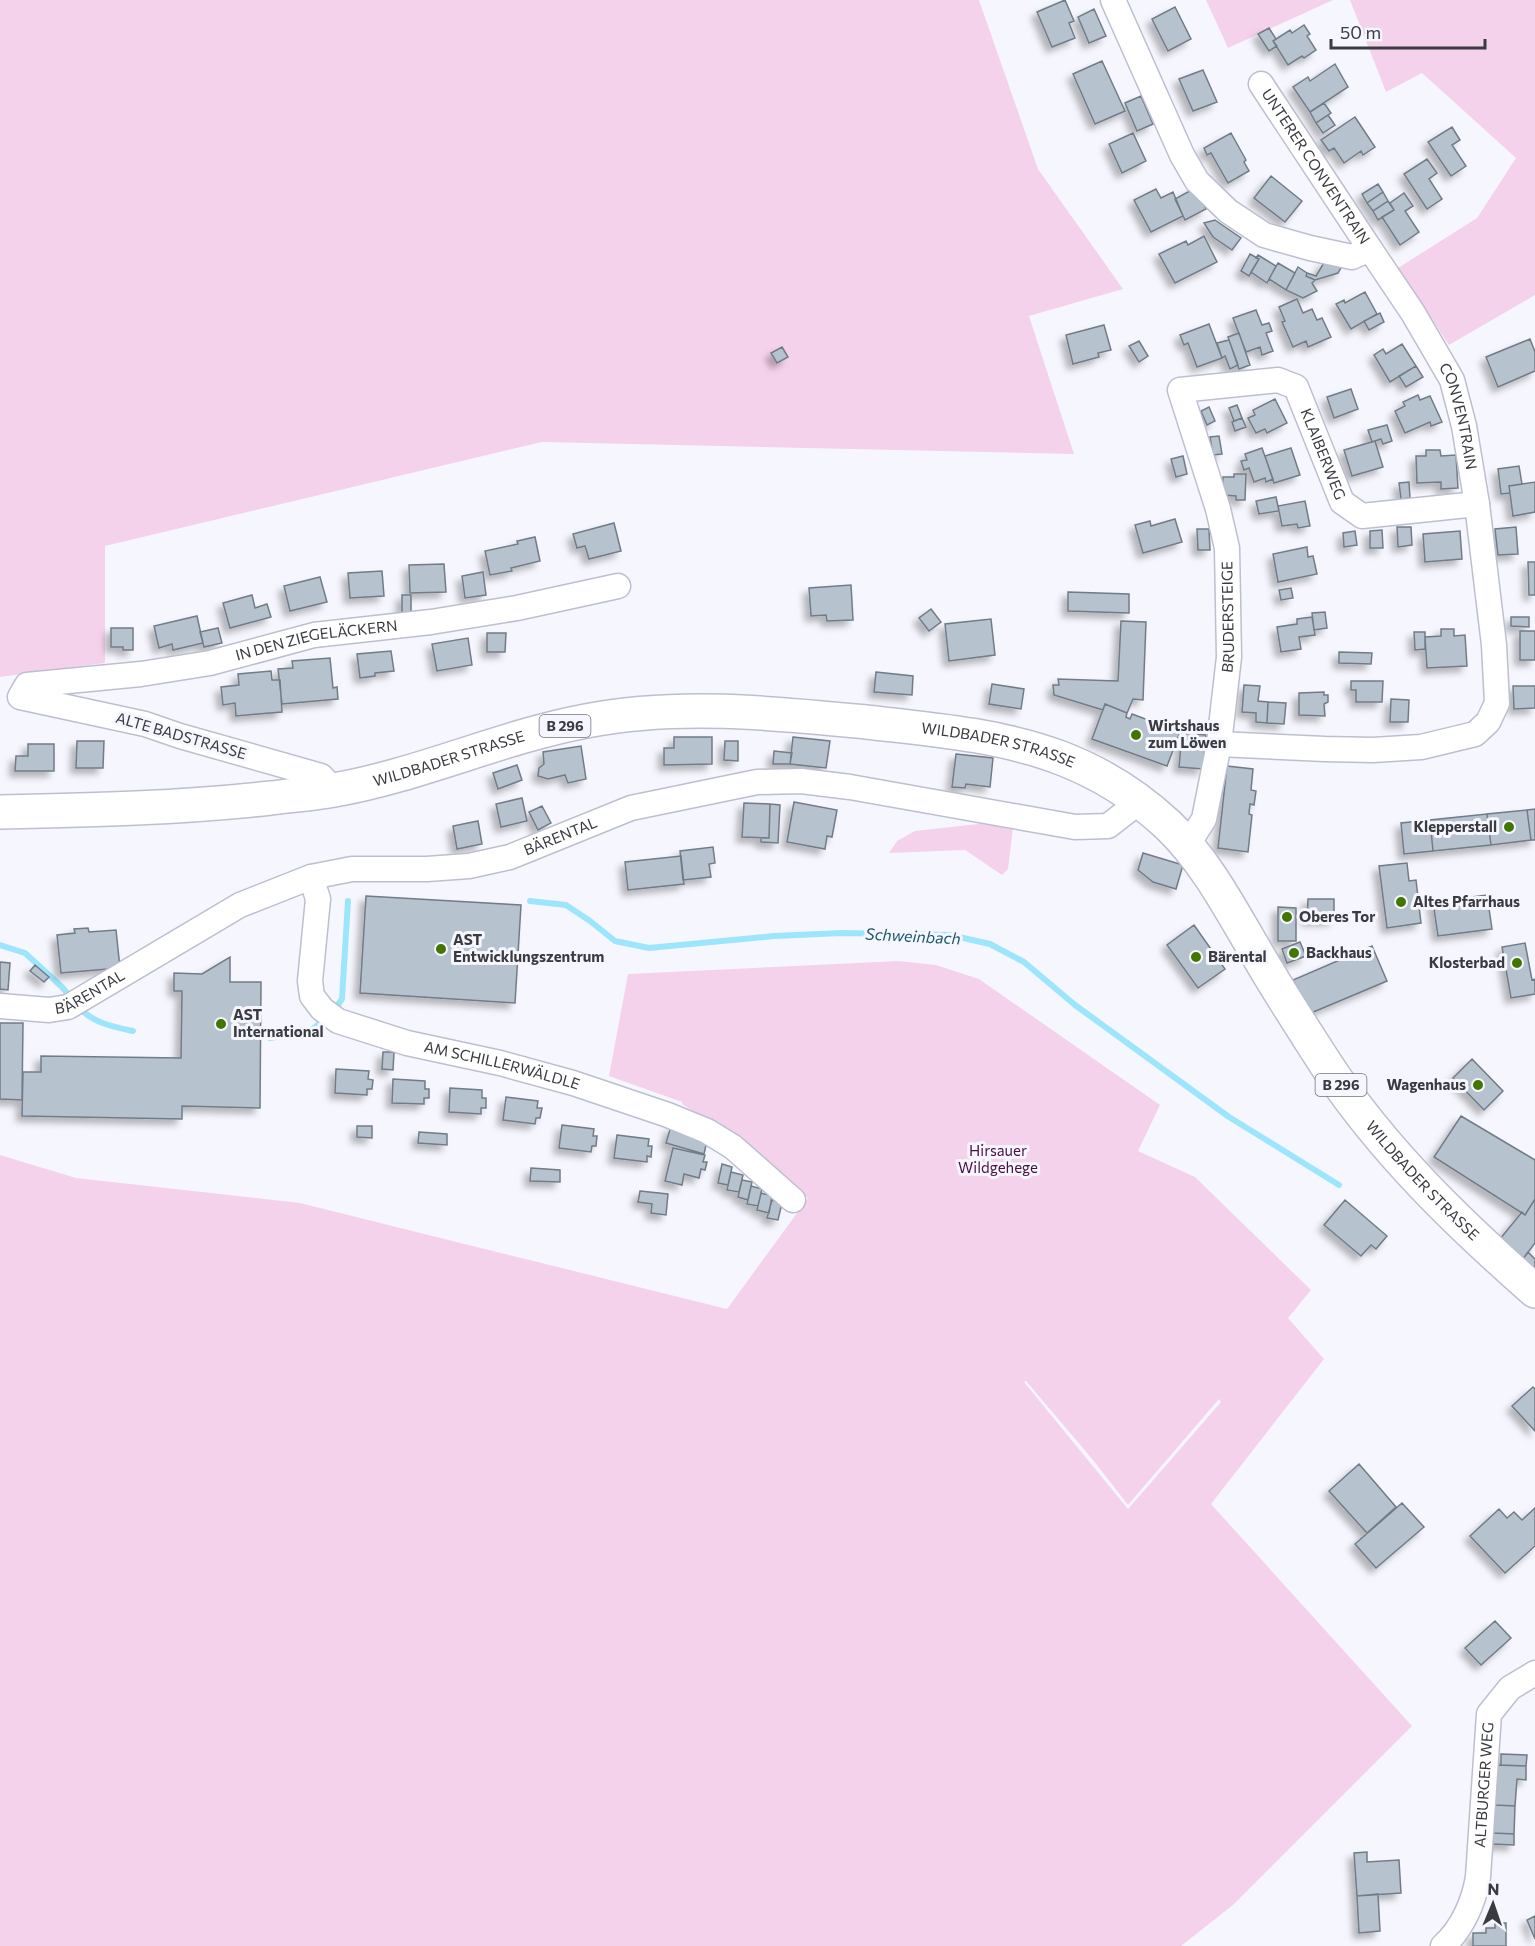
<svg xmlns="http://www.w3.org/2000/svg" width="1535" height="1946" viewBox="0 0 1535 1946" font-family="Commissioner,sans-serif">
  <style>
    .green { fill: #f5d2eb; fill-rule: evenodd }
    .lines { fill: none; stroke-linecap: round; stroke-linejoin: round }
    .stream { stroke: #9de5fc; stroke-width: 6 }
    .building { fill: #b6c2ce; stroke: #717c87; stroke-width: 1.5; filter: url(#shadow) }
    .minor-casing { stroke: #bcbfcf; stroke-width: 27 }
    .primary-casing { stroke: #bcbfcf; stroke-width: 36 }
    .minor { stroke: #fff; stroke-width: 24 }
    .primary { stroke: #fff; stroke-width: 33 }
    .poi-dot { fill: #427600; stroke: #f6f7fe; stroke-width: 2 }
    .labels { text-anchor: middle; stroke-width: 6; stroke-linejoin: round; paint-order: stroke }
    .shield { fill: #f6f7fe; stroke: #72737a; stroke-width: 1.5 }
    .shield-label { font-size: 14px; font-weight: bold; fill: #3a3b41 }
    .street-label { font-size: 15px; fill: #3a3b41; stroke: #f6f7fe }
    .poi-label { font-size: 15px; font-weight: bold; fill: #3a3b41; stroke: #f6f7fe; text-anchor: start }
    .park-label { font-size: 15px; fill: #4a0f40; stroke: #f6f7fe }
    .water-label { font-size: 16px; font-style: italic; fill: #1c5767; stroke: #f6f7fe }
  </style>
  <defs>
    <filter id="shadow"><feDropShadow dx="-5.5" dy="5.5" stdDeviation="3" flood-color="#0004"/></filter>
  </defs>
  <rect width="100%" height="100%" fill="#f6f7fe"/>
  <!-- green -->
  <path class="green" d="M0,0h979l59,169 85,120 -94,27 45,138 -532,-12 -437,104v117l-105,14z
    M1206,0h127l-105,48z
    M1350,0h185v295l-86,50 -51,-77 79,-50 39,-60 -94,-85 -36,19z
    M987,823l26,5 -5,41 -6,6 -37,-25 -76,3 8,-12 18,-10z
    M899,961l37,4 43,14 181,126 -22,46 57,26 116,113 -23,28 36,41 -113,145 201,222 -179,179 -52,41h-1181v-791l76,23 224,25 427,106 81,-111 -63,-54 -63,-40v-2l-73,-26 19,-102zM1026,1381l67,79 35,45 91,-106 2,3 -93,107 -104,-127z"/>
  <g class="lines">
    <!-- stream -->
    <path class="stream" d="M530,901l36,4 24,16 25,20 34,7 125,-12 68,-3 108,2 40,9 34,18 51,43 154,112 110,68
      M0,945l25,8 37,34 10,12
      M79,1007c13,16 35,20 54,24
      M333,1012l9,-13 6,-98
      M270,1038l40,-7 15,-12"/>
  </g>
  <!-- building -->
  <path class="building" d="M1065,0l9,21 -5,2 6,15 -23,9 -15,-35z
    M1175,7l16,32 -23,12 -16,-32z
    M1094,9l12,27 -17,7 -11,-26z
    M1304,25l6,9 -3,2 9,14 -12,8 -2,-2 -14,9 -15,-24 17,-11 2,3z
    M1269,28l7,11 -3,2 4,5 -8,5 -11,-17z
    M1102,61l23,50 -30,13 -22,-50z
    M1335,64l13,23 -38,25 -17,-25 15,-10 2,4z
    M1203,70l14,32 -24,9 -14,-32z
    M1141,96l12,28 -16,7 -12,-28z
    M1324,103l7,10 -15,10 -6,-11z
    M1328,115l7,10 -12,8 -7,-10z
    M1355,117l20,30 -12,8 -2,-4 -17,12 -10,-15 -5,3 -8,-11z
    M1452,127l8,13 -8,5 14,21 -15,10 -23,-34z
    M1133,133l13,28 -24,12 -13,-29z
    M1231,133l15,27 -2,2 5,9 -21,12 -17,-30 -4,2 -3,-7z
    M1427,159l10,14 -8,6 13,20 -15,10 -23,-35z
    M1271,176l31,25 -17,21 -31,-24z
    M1378,184l5,8 -16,11 -5,-9z
    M1195,188l11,21 -21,11 -10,-21z
    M1156,189l5,9 12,-6 10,24 -32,16 -17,-32z
    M1383,192l5,9 -15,10 -6,-8z
    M1404,193l9,13 -8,5 14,21 -19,13 -18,-28 12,-7 -4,-7z
    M1388,201l6,9 -16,10 -5,-9z
    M1215,220l26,18 -9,12 -19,-13 -9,-14z
    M1204,236l13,26 -42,21 -16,-29 27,-13 2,4z
    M1250,254l9,5 -10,17 -8,-5z
    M1258,255l18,11 -9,17 -16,-11 8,-13 -3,-1z
    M1325,261l17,5 -4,7 -23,7 -9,-4 1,-3 9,3z
    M1278,263l17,10 -9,17 -17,-11z
    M1298,267l9,6 -1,3 9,4 -3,3 5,8 -14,7 -17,-8z
    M1365,292l12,22 -26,15 -15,-25 8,-4 1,3z
    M1297,299l6,14 9,-4 5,11 5,-2 9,19 -23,10 -2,-6 -13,6 -11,-25 3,-1 -6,-14z
    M1256,310l6,15 7,-2 3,8 -6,2 7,18 -11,4 -2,-8 -14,5 -13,-34z
    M1380,313l4,9 -15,8 -5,-9z
    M1209,324l13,34 -25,9 -9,-24 -4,2 -4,-10z
    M1104,325l7,25 -13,3 1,4 -26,7 -7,-29z
    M1239,333l11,32 -11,4 -11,-32z
    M1530,339l5,13v19l-37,16 -12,-30z
    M1229,340l9,25 -8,4 -5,-13 -3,2 -5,-15z
    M1139,341l9,15 -9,6 -10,-16z
    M1402,344l14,22 -26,16 -16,-27 9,-6 3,5z
    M782,347l6,10 -11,6 -6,-10z
    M1416,366l7,11 -17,10 -7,-11z
    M1351,389l7,20 -24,9 -7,-21z
    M1418,395l2,5 10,-4 12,26 -11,4 -1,-4 -25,11 -10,-22 10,-5 -2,-4z
    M1275,399l12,24 -20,10 -2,-4 -9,4 -8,-15 7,-3 -2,-5z
    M1237,405l5,13 -8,3 -5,-13z
    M1209,407l6,14 -8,4 -6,-14z
    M1242,418l4,9 -11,4 -3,-9z
    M1387,425l5,16 -9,3 -2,-5 -9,3 -4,-12z
    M1219,436l3,18 -9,1 -3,-18z
    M1375,441l8,26 -31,9 -8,-26z
    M1262,448l11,31 -7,3 -1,-4 -11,4 -5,-14 -5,2 -3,-9 6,-1 -2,-6z
    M1291,448l9,27 -26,8 -9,-27z
    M1426,450h14l1,6 15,-1 2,33 -17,1v-7l-24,1 -1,-27h10z
    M1183,456l4,18 -11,3 -5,-18z
    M1519,466l3,18 -13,2 1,7 -9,1 -3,-25z
    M1234,474h12l-1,26h-9v-4l-14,-1 1,-18h11z
    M1409,482l1,16 -9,1 -2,-16z
    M1535,482v30l-22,4 -4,-30z
    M1276,497l3,14 -20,3 -3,-13z
    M1305,501l5,25 -12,2 -1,-4 -15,2 -4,-20z
    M1175,519l7,23 -39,11 -8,-28 15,-4 1,5z
    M614,523l7,28 -32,8 -4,-13 -8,2 -4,-14z
    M1397,527h14l1,18 -14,2z
    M1516,527l2,27 -20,1 -3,-26z
    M1197,529h12l1,21h-12z
    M1382,530l1,18h-13v-17z
    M1355,531l2,14 -13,2 -1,-14z
    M1460,531l2,28 -37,3 -2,-28z
    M535,537l5,24 -29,7 1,3 -22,4 -5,-24 33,-7 -1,-3z
    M1307,547l1,10 5,-1 4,18 -39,8 -5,-28z
    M1528,562h7v33h-6z
    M444,564l2,28 -36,1 -1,-28z
    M382,571l2,25 -34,2 -2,-25z
    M483,572l3,23 -21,3 -3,-22z
    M320,577l7,25 -37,9 -6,-25z
    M851,585l2,35 -26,1 -1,-6 -15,1 -2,-28z
    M1291,588l2,10 -12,2 -2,-10z
    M1068,592l61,2v19l-61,-2z
    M252,595l3,13 12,-4 4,13 -41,11 -7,-25z
    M402,595h9v19h-9z
    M931,609l10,13 -12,9 -10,-13z
    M1325,612l2,16 -13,2 -2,-17z
    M197,616l6,27 -30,7 -1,-6 -13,4 -5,-22z
    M1312,617l3,18 -16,2 2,12 -20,3 -4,-25 20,-3v-5z
    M1511,617h18v10l-18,-1z
    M991,619l4,36 -46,6 -4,-37z
    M1121,621l25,1 -3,78 -10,-1 -6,14 -22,-9 -2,6 -49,-15 -1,-10h6l-1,-6 60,2z
    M111,628h22v22h-10v-3h-12z
    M218,628l4,15 -18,4 -4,-15z
    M1441,629h13v7l11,-1 2,31 -40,2 -2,-31 16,-1z
    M1520,631h15v29h-15z
    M1414,632h11v17l-10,1z
    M487,633h19l-1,19h-18z
    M468,638l4,27 -35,6 -5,-27z
    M391,651l3,20 -19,2v3l-15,2 -3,-24z
    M1339,652l33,1 -1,11 -32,-1z
    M330,658l3,30 4,-1 1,12 -56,5 -4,-35 15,-1 -1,-7z
    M271,671l1,9h8l2,32 -46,4 -1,-13 -12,2 -2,-18 18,-2 -1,-11z
    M876,672l37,4 -1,19 -38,-3z
    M1351,681h32l-1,21h-26v-12h-5z
    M992,684l32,5 -3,20 -32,-5z
    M1244,685l16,1 -2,15 10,1 -1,21 -11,-1v-9l-14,-1z
    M1513,686h22v22l-21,1z
    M1324,692v3h4v7l-4,2 1,12 -26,-1v-22z
    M1391,699l18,1 -1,22h-18z
    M1268,702l18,1 -2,21 -17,-1z
    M1105,704l22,9 -1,4 4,2 2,-5 48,18 -13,34 -75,-27z
    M1182,733l24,2 -3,34 -24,-2z
    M674,737h38v27l-48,1v-17h10z
    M793,737l37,4 -4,27 -36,-4z
    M77,741h27l-1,27h-27z
    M725,741h13v20l-14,-1z
    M28,744h26v27h-39l1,-15h12z
    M581,746l5,33 -18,4 -3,-8 -17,4 -10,-3 1,-8 5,-4 -1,-12z
    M774,751l18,2 -2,11h-17z
    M956,754l37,4 -3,29 -24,-3 -1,4 -13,-1z
    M517,765l5,15 -24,9 -5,-16z
    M1227,766l26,3 -2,21 5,1 -2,14 -4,-1 -1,10 3,1 -4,37 -30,-4z
    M522,798l5,23 -26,6 -5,-23z
    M794,802l43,8 -5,27 -5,-1 -2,13 -38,-7z
    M744,803l26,1 -1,34 -27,-1z
    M770,804l10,1 -2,38 -17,-1v-4h8z
    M542,806l9,17 -13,7 -9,-18z
    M1535,809v31h-4l-4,-30z
    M1527,810l4,30 -40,5 -4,-31z
    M1487,814l4,31 -58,6 -3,-31z
    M1430,820l3,31 -29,3 -3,-31z
    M478,821l4,23 -25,5 -4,-23z
    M713,847l2,16 -6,1 2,13 -28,3 -3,-29z
    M1143,853l40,12 -7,24 -23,-7 -15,-12z
    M681,856l3,28 -56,6 -3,-28z
    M1407,863l2,18 7,-1 5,43 -34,5 -8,-62z
    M1487,895l5,34 -54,7 -5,-34z
    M366,896l155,9 -6,98 -155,-10z
    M1308,899h26v21h-27z
    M1278,907l18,1v33h-18z
    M1194,925l31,44 -27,19 -31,-43z
    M88,928l1,4 27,-2 4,38 -59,5 -4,-38 18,-2 -1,-4z
    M1300,942l6,14 -19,7 -5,-14z
    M1525,943l7,37 3,-1v15l-24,4 -9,-51z
    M1372,946l15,35 -76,32 -18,-33z
    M230,957v25h31l-1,126 -78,-2v13l-160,-3 1,-44h18v-16l140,2 1,-67h-8v-18l28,1z
    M0,962l10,1 -2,27 -8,-1z
    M35,965l14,12 -5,5 -14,-11z
    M0,1023h23l-1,77 -22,-1z
    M383,1052h11l-1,18 -11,-1z
    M1472,1059l31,32 -19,19 -31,-32z
    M336,1069l33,2 -1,8 5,1 -1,9h-5v6l-32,-2z
    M393,1079l32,2v8h4v9h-5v6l-32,-1z
    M450,1088l32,2v8h4v10h-5v6l-32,-2z
    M506,1097l32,4 -1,7h5l-2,10h-4l-1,6 -32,-4z
    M1461,1116l74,44v39l-10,16 -91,-58z
    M562,1125l32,4 -1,7h4l-1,10h-4l-1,6 -32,-4z
    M357,1126h15v12l-15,-1z
    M671,1126l36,15 -3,13 -38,-11z
    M419,1132l28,2v11l-29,-2z
    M617,1135l32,4 -1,7h4l-1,11 -4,-1v6l-33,-4z
    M673,1148l32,7 -2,7h4l-2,8 -4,-1 -2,9 -15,-4 -2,11 -17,-4z
    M722,1164l10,3 -4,18 -10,-2z
    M531,1168l29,2v12l-30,-1z
    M731,1172l12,3 -4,17 -12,-2z
    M742,1180l10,2 -4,18 -10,-3z
    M751,1186l11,3 -4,17 -11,-2z
    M640,1191l28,3 -2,21 -15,-2 1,-9 -14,-2z
    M761,1193l11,3 -3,17 -12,-3z
    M1535,1199v44l-12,16 -23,-20 22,-27 3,3z
    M772,1200l10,3 -4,17 -11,-2z
    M1345,1200l42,36 -11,13 -5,-4 -10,11 -37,-31z
    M1528,1252l7,7v11l-12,-11z
    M1533,1387l2,2v42l-23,-25z
    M1359,1464l37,43 -29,26 -38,-42z
    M1402,1503l22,24 -48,41 -21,-24z
    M1535,1508v38l-30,27 -35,-37 29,-27 8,9 7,-6 8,8z
    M1495,1621l16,17 -30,27 -16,-17z
    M1501,1754l26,1 -1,11 -25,-1z
    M1496,1765l30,1v14l-9,-1 -2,27 -20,-1z
    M1495,1805l20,1 -1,28 -21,-1z
    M1493,1833l21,1v11l-21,-1z
    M1367,1852v10l32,-2 2,33 -44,3 -3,-43z
    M1378,1894l2,37 -21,2 -2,-37z
    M1535,1916v23l-8,-19z
    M1495,1923h11v23h-33v-13h13v-5h9z"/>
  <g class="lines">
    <!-- minor casing -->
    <g class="minor-casing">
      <g id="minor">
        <path id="s1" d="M1113,0l69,155 15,26 31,30 36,24 46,13 42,9 18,-8 43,64 39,67 12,46 13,78 17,141 3,58 -9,19 -13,12 -54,13 -48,3 -48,-1 -106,-5"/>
        <path id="s2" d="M1261,84l109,165"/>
        <path id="s3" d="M334,790l-13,-14 -141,-40 -35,-12 -125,-27 7,-12 114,-11 69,-11 104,-28 117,-13 86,-14 101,-22"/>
        <path id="s4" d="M1187,846l17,-27 15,-75 10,-87 -2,-109 -9,-39 -38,-119 98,-10 18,7 46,115 20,14 115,-12"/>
        <path id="s5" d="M311,877l7,22 -8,82 2,15 10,13 16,12 69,22 93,20 73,20 95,32 39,16 26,16 60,53"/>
        <path id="s6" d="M0,1006l49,4 19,-3 172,-102 71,-28 41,-8h75l42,-3 41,-9 121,-49 126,-26 44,-1 49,6 225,40 33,-1 31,-24"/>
        <path id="s7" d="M1443,1946c19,-17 31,-44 35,-69l11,-163 21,-26 25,-15"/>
      </g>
    </g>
    <!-- primary casing -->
    <g class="primary-casing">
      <g id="primary">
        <path id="s8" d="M0,812c91,-2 181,-4 271,-14 21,-3 42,-4 63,-8 86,-15 167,-53 252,-69 92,-18 188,-8 280,1 63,7 135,13 195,36 39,15 77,39 107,67 39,37 64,87 92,134 21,36 44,71 67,107 57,86 131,157 208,225"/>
      </g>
    </g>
    <!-- minor -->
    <use href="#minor" class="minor"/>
    <!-- primary -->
    <use href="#primary" class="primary"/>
  </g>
  <!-- markers -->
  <g class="poi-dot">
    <circle cx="1136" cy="735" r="6"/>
    <circle cx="1509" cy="827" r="6"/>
    <circle cx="1401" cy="902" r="6"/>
    <circle cx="1287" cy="917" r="6"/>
    <circle cx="441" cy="949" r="6"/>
    <circle cx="1294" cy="953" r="6"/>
    <circle cx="1196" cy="957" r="6"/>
    <circle cx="1517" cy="963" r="6"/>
    <circle cx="221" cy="1024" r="6"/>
    <circle cx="1478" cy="1085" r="6"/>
  </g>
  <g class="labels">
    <!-- shield labels -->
    <g class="shield">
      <rect x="539.5" y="715" width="51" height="22" rx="4.5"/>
      <rect x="1315.5" y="1074" width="51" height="22" rx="4.5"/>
    </g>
    <g class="shield-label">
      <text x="565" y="731">B 296</text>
      <text x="1341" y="1090">B 296</text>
    </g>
    <!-- street labels -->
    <g class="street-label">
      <text dy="5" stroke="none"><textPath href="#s2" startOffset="99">UNTERER CONVENTRAIN</textPath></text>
      <text dy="5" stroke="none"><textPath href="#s1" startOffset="588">CONVENTRAIN</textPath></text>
      <text dy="5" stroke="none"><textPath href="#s4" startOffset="660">KLAIBERWEG</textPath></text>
      <text dy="5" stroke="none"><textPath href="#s4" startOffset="236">BRUDERSTEIGE</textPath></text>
      <text dy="5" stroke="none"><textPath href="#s3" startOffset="638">IN DEN ZIEGELÄCKERN</textPath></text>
      <text transform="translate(181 736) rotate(16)" y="5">ALTE BADSTRASSE</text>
      <text dy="5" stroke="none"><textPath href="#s8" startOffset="1012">WILDBADER STRASSE</textPath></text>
      <text dy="5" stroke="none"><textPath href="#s8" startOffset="454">WILDBADER STRASSE</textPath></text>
      <text dy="5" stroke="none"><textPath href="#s6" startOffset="600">BÄRENTAL</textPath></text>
      <text dy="5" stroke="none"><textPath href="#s6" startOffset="94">BÄRENTAL</textPath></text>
      <text dy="5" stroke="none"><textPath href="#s5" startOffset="327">AM SCHILLERWÄLDLE</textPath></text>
      <text dy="5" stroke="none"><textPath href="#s8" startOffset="1642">WILDBADER STRASSE</textPath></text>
      <text dy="5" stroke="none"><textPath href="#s7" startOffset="171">ALTBURGER WEG</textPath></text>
    </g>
    <!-- poi labels -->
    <g class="poi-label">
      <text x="1148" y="731">Wirtshaus<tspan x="1148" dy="17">zum Löwen</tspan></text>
      <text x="1497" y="832" text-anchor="end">Klepperstall</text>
      <text x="1413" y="907">Altes Pfarrhaus</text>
      <text x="1299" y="922">Oberes Tor</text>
      <text x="453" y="945">AST<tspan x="453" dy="17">Entwicklungszentrum</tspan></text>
      <text x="1306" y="958">Backhaus</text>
      <text x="1208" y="962">Bärental</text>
      <text x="1505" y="968" text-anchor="end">Klosterbad</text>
      <text x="233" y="1020">AST<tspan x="233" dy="17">International</tspan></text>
      <text x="1466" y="1090" text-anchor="end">Wagenhaus</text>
    </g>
    <!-- park labels -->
    <g class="park-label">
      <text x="998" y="1156">Hirsauer<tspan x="998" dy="17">Wildgehege</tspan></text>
    </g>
    <!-- water labels -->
    <g class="water-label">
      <text transform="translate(913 936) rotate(3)" y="6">Schweinbach</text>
    </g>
  </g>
  <!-- north arrow -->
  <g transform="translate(1493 1904) rotate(2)" stroke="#f6f7fe" stroke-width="4.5" paint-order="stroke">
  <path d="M0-4.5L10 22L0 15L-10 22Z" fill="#3a3b41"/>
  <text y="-9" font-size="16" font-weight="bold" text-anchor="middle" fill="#3a3b41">N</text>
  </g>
  <!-- scale -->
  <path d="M1331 39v9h154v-9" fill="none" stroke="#3a3b41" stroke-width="3"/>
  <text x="1340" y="39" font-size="18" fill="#3a3b41" stroke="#f6f7fe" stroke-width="4.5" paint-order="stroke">50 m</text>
</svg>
